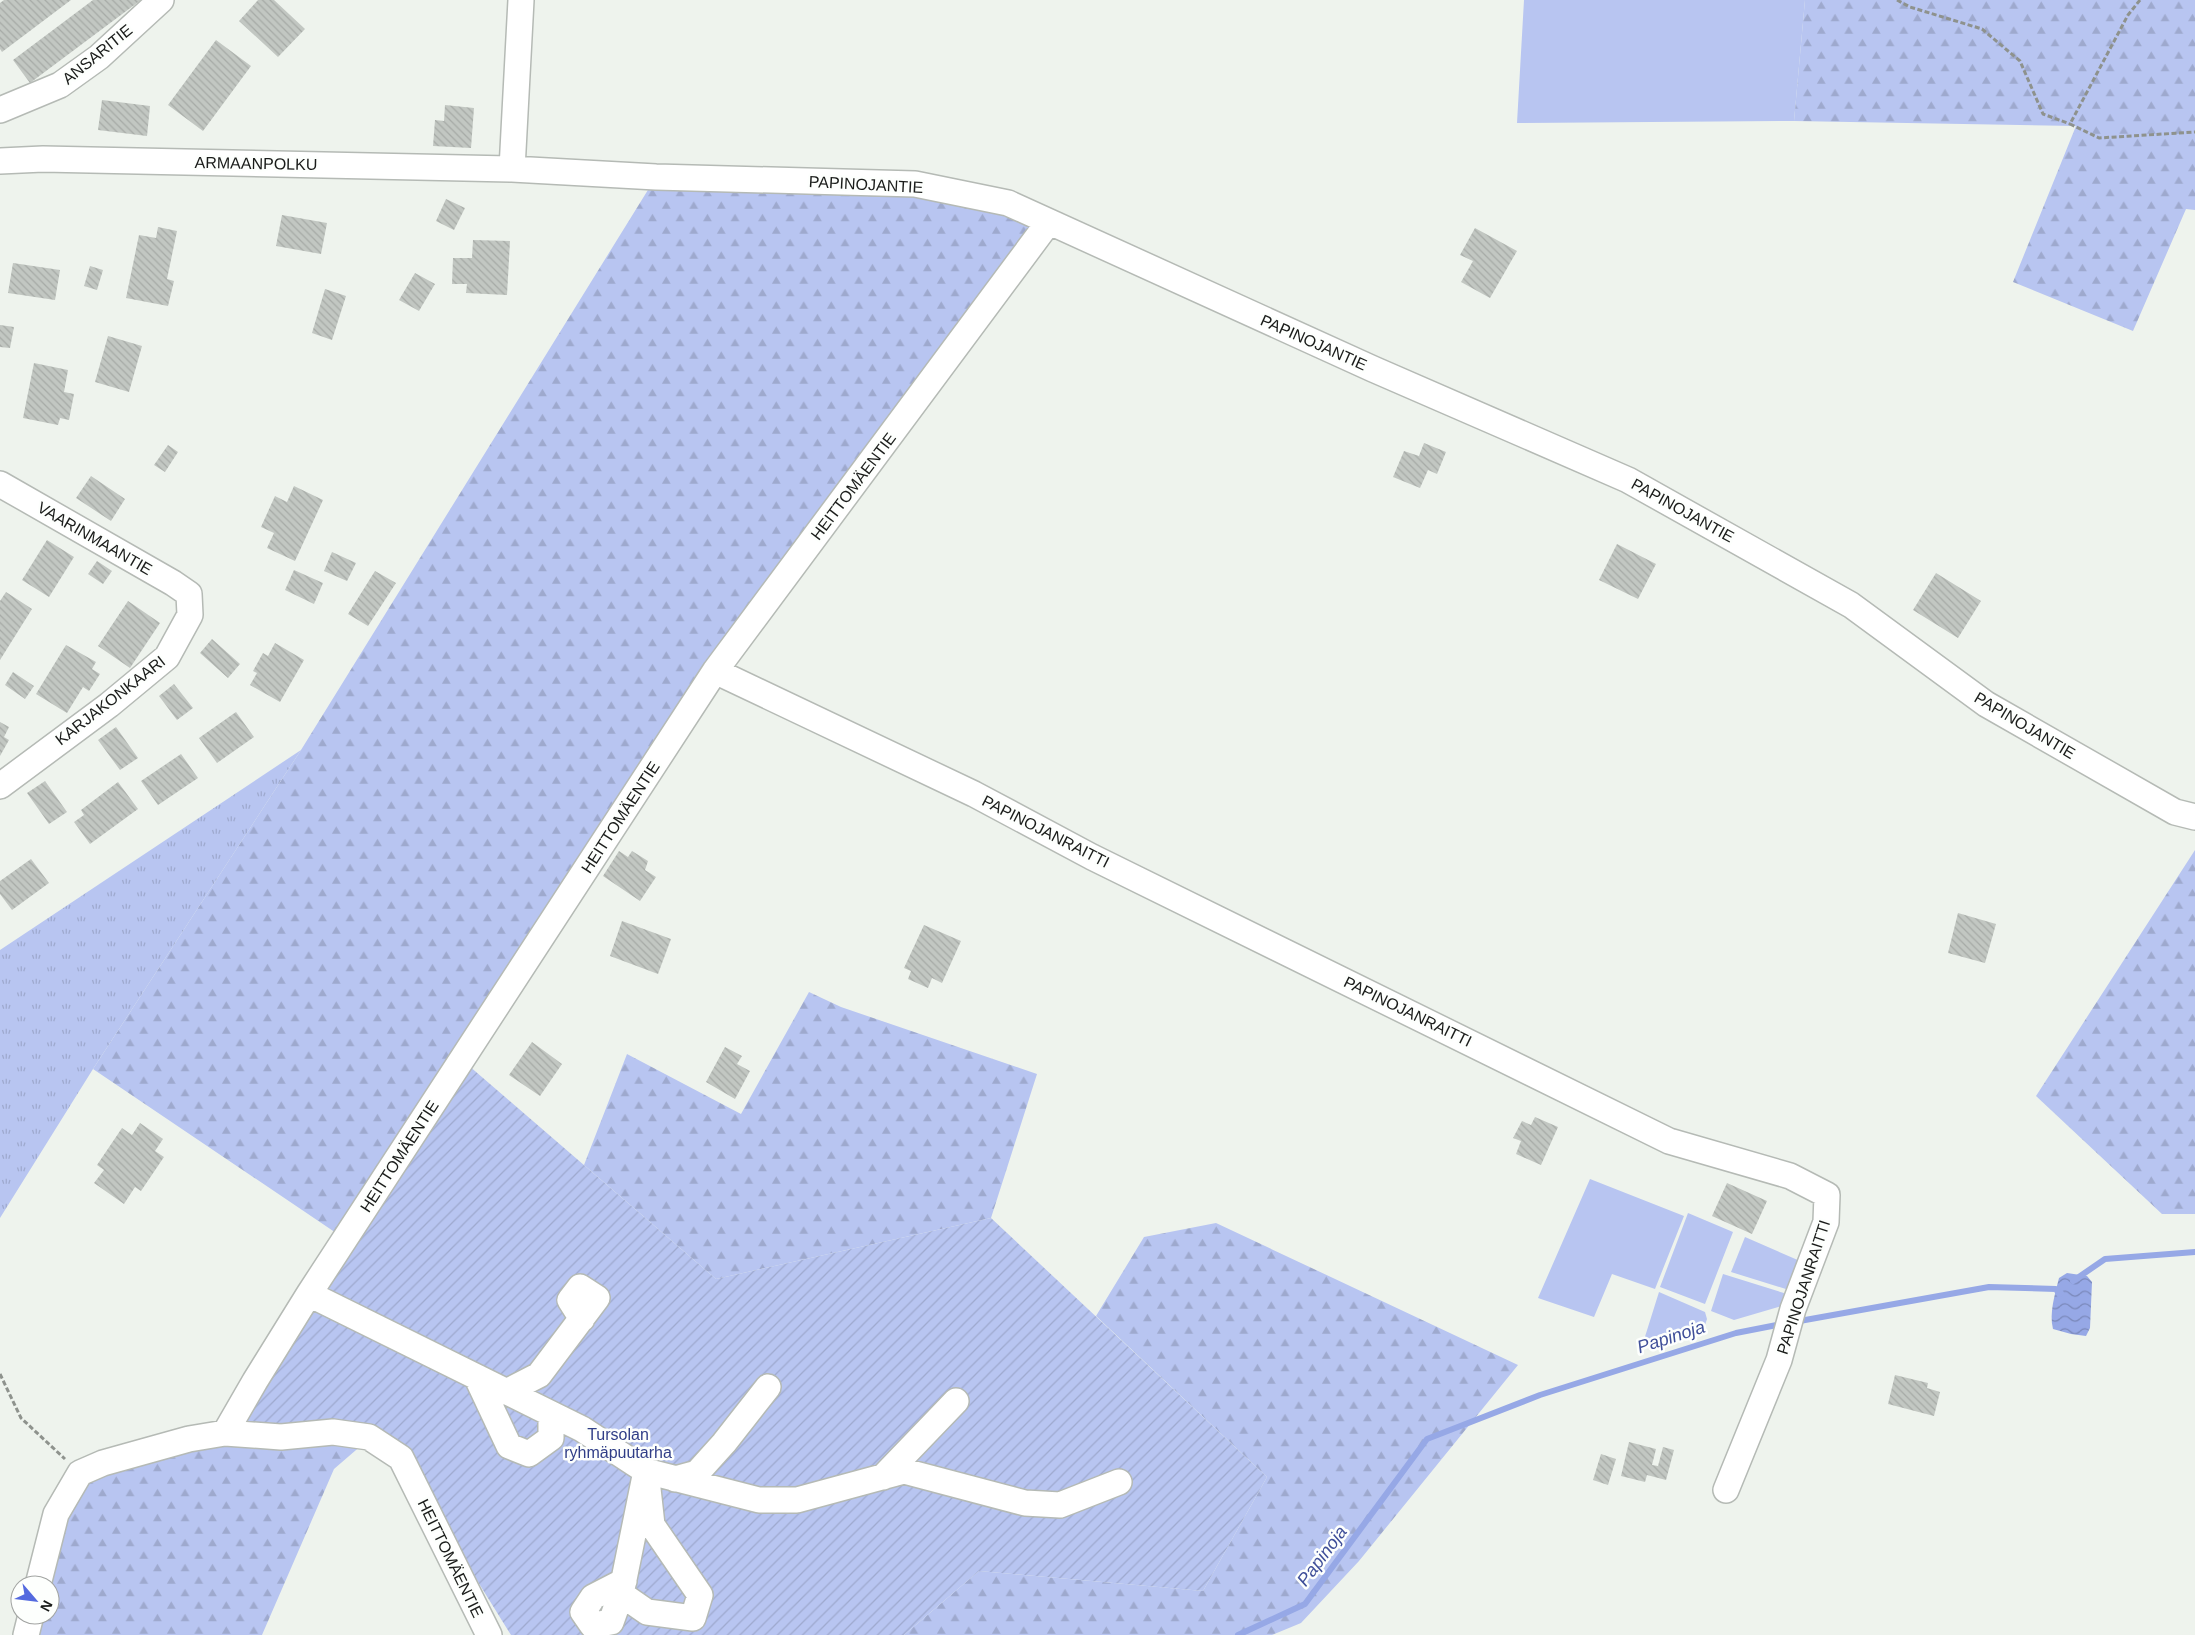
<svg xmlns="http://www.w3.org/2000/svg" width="2195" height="1635" viewBox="0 0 2195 1635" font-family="Helvetica,sans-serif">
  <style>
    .grass { fill: #b8c5f1 }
    .forest { fill: url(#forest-firs) }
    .park { fill: url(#park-tufts) }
    .garden { fill: url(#garden-furrows) }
    .water { fill: url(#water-waves) }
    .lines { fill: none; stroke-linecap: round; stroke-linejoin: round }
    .stream { stroke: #96a8e6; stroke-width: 6 }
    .building { fill: url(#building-back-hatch) }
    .minor-casing { stroke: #b5bab5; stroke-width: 28 }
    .path { stroke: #8e928d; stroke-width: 3; stroke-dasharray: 5 2.5; stroke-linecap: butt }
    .minor { stroke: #fff; stroke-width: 25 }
    .labels { text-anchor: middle; stroke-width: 5; stroke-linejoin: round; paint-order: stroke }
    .street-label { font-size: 16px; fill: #1a1c1a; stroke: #fdfffd }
    .park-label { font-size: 16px; fill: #303e87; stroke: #fdfffd }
    .water-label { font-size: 18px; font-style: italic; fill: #3f4f99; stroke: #fdfffd }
  </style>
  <defs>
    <pattern id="forest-firs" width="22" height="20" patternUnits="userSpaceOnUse" patternTransform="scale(1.25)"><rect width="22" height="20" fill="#b8c5f1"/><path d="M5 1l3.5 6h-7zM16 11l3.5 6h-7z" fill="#9ea9ce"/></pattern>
    <pattern id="park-tufts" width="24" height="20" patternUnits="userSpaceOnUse" patternTransform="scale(1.25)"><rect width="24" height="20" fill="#b8c5f1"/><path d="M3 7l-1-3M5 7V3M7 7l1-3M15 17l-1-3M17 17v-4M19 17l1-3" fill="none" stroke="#9ea9ce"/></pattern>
    <pattern id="garden-furrows" width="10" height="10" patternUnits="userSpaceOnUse" patternTransform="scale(1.25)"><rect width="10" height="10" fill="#b8c5f1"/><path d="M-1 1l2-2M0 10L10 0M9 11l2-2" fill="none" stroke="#9ea9ce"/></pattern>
    <pattern id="water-waves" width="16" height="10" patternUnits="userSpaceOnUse" patternTransform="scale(1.25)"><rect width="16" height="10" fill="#96a8e6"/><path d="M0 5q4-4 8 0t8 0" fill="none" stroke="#7a88ba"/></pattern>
    <pattern id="building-back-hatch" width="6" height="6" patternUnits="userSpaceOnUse" patternTransform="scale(1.25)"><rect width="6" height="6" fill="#c2c7c2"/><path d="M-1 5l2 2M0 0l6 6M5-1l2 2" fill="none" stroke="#a6aaa6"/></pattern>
  </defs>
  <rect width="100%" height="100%" fill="#eef3ed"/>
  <!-- grass -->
  <path class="grass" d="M1524,0h281l-11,121 -277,2z
    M1590,1179l94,37 -29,73 -43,-15 -18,43 -56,-19z
    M1688,1213l45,19 -28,72 -45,-17z
    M1745,1237l55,24 -11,29 -58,-18z
    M1723,1274l64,20 -5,12 -48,14 -23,-9z
    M1659,1292l46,20 2,7 -4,12 -60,12z"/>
  <!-- forest -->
  <path class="forest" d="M1805,0h390v210l-9,-1 -53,122 -120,-49 63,-156 -282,-5z
    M656,177l259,7 133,39 -333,448 -370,568 -252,-170 208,-319z
    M2195,850v364h-33l-126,-118z
    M809,992l32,15 196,67 -46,144 -275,61 -132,-114 43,-111 114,60z
    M1216,1223l302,142 -159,196 -58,62 -29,12h-368l75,-64 224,20 64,-114 -171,-161 48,-79z
    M339,1440l24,4 -29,25 -72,166h-227l5,-20h10v-30l19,-80 17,-24 23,-10 122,-29z"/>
  <!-- park -->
  <path class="park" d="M301,750l-208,319 -93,149v-268z"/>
  <!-- garden -->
  <path class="garden" d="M461,1059l255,220 275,-61 276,259 -64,114 -224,-20 -75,64h-393l-110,-177 -32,-21 -144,-4z"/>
  <!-- water -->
  <path class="water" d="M2067,1273l20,3 5,6 -2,46 -4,8 -15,-2 -18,-5c-4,-16 2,-35 6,-51z"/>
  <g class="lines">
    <!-- stream -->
    <path class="stream" d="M2073,1281l32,-22 90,-7
      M1794,1322l195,-35 67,2 3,5 2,-1
      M1238,1635l67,-31 122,-165 113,-44 196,-62 46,-9"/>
  </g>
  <!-- building -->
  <path class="building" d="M4,0h67l-69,52 -2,-3v-46z
    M93,0h48l-111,83 -17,-23z
    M258,0h16l31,29 -27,28 -39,-36z
    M216,40l35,26 -48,65 -35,-26z
    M102,100l48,6 -3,30 -49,-6z
    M445,105l29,3 -3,40 -38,-2 2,-26 9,1z
    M446,199l19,9 -11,22 -18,-9z
    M282,215l45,8 -6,31 -45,-8z
    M158,227l19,4 -10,48 7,2 -6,25 -42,-8 13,-63 17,3z
    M1475,228l42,23 -27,47 -29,-16 12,-21 -13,-6z
    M473,240l37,1 -3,54 -41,-2 1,-9h-15l1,-26h19z
    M13,263l47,7 -5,30 -47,-7z
    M90,266l13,4 -6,20 -13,-4z
    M415,273l20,11 -16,27 -20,-11z
    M325,289l21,7 -14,44 -20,-7z
    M0,325l14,2 -4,21 -10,-1z
    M108,336l34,10 -13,46 -34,-10z
    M34,363l34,7 -4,22 10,2 -5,26 -9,-2 -2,7 -35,-7z
    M1424,443l22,9 -9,22 -9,-4 -8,18 -27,-11 11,-26 15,5z
    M168,445l10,7 -13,20 -11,-7z
    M91,476l34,23 -14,22 -35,-23z
    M294,486l29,14 -28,61 -28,-13 7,-15 -13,-6 14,-31 12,6z
    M47,540l27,17 -25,40 -27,-17z
    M1617,544l39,20 -18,35 -39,-19z
    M332,552l24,11 -9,18 -23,-10z
    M97,561l15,10 -9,13 -15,-10z
    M294,570l29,13 -9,21 -29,-14z
    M375,571l21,12 -28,43 -20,-12z
    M1936,573l45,28 -23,37 -45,-28z
    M6,592l26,17 -32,51v-59z
    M128,601l32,22 -30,45 -32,-22z
    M212,639l28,25 -12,14 -28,-25z
    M275,643l29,17 -24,42 -30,-17 7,-12 -4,-2 10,-18 5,3z
    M66,645l30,17 -4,7 8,5 -11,17 -6,-4 -16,26 -31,-19z
    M13,672l21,14 -9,13 -20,-14z
    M174,684l19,24 -16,12 -18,-24z
    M236,712l18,25 -37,26 -18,-25z
    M0,722l9,5 -5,10 5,3 -9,16z
    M116,727l22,31 -18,12 -22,-30z
    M181,754l17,24 -40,27 -17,-24z
    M45,781l22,31 -18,12 -22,-31z
    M118,782l20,27 -48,35 -16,-22 10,-7 -3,-5z
    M619,851l9,6 4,-6 16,10 -3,9 11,7 -16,24 -37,-25z
    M31,859l18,24 -37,27 -12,-16v-13z
    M1958,913l38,11 -11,39 -37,-10z
    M622,921l49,18 -13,35 -48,-18z
    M924,925l37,16 -19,42 -10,-5 -4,10 -20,-9 3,-8 -7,-3z
    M532,1042l30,22 -22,32 -31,-21z
    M725,1047l17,9 -5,8 13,7 -15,28 -29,-17z
    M1535,1117l23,10 -17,38 -25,-11 5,-13 -8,-3 9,-17 9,4z
    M140,1123l23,16 -8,12 9,6 -23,34 -6,-4 -11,17 -30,-21 10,-13 -7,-5 25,-37 10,7z
    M1727,1183l40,18 -15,33 -40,-18z
    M1895,1375l33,8 -1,5 13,4 -6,24 -46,-12z
    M1629,1442l27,7 -4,16 6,1 5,-19 11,3 -8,30 -19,-5 -2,7 -24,-6z
    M1601,1454l15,5 -8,26 -15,-5z"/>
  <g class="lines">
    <!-- minor casing -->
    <g class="minor-casing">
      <path id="minor" d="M521,0l-9,169 144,8 259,7 93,19 365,166 255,111 223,125 135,99 189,108 20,5
        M0,110l60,-25 39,-28 62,-57
        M0,161l43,-2 469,10
        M0,484l173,99 16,11 1,21 -23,42 -58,48 -109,81
        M715,671l259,123 118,63 577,284 121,35 37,19 -1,27 -33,87 -14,51 -53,130
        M309,1294l273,135 64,42 113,29h38l107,-29 121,32 35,2 59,-23
        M477,1378l32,68 20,8 22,-16v-24
        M506,1392l33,-17 58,-77 -17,-11 -10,13 12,19
        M225,1433l30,-52 54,-87 406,-623 333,-448
        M646,1471l6,54 48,70 -7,23 -46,-6 -26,-18z
        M883,1477l73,-76
        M675,1479l22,-6 27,-30 44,-56
        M38,1585l18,-71 24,-41 23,-10 86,-24 36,-6 56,4 52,-5 36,5 32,21 88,177
        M621,1594l-10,28 -19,3 -9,-13 10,-15 31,-16
        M26,1635l5,-20"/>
    </g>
    <!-- path -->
    <path class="path" d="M1897,0l13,7 72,22 38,32 23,53 27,10
      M2140,0l-12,15 -58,109 29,14 96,-6
      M0,1374l21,44 44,41"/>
    <!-- minor -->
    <use href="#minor" class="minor"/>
  </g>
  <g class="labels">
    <!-- street labels -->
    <g class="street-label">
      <text transform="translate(97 54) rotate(-39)" y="6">ANSARITIE</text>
      <text transform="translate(256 163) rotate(1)" y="6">ARMAANPOLKU</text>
      <text transform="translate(866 184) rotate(3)" y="6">PAPINOJANTIE</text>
      <text transform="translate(1314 342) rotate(24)" y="6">PAPINOJANTIE</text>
      <text transform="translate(853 486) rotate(-53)" y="6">HEITTOMÄENTIE</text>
      <text transform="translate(1683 510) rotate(29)" y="6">PAPINOJANTIE</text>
      <text transform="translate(95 538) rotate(30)" y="6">VAARINMAANTIE</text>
      <text transform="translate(110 700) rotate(-38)" y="6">KARJAKONKAARI</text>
      <text transform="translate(2025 725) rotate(31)" y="6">PAPINOJANTIE</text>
      <text transform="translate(620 817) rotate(-57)" y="6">HEITTOMÄENTIE</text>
      <text transform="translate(1046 831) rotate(27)" y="6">PAPINOJANRAITTI</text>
      <text transform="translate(1408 1011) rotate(26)" y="6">PAPINOJANRAITTI</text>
      <text transform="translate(399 1156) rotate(-57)" y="6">HEITTOMÄENTIE</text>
      <text transform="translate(1803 1287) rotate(-72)" y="6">PAPINOJANRAITTI</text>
      <text transform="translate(451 1558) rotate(64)" y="6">HEITTOMÄENTIE</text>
    </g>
    <!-- park labels -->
    <g class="park-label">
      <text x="618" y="1440">Tursolan<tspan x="618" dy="18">ryhmäpuutarha</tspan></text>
    </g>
    <!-- water labels -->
    <g class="water-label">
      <text transform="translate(1671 1337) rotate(-18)" y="6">Papinoja</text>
      <text transform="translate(1322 1556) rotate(-53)" y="6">Papinoja</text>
    </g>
  </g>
  <!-- north arrow -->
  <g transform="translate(35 1600) rotate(118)"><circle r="24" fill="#fdfffd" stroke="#a2a4a2"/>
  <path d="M0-4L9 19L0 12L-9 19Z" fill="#546adf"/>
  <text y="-8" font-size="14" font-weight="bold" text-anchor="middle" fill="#1a1c1a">N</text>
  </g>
</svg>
